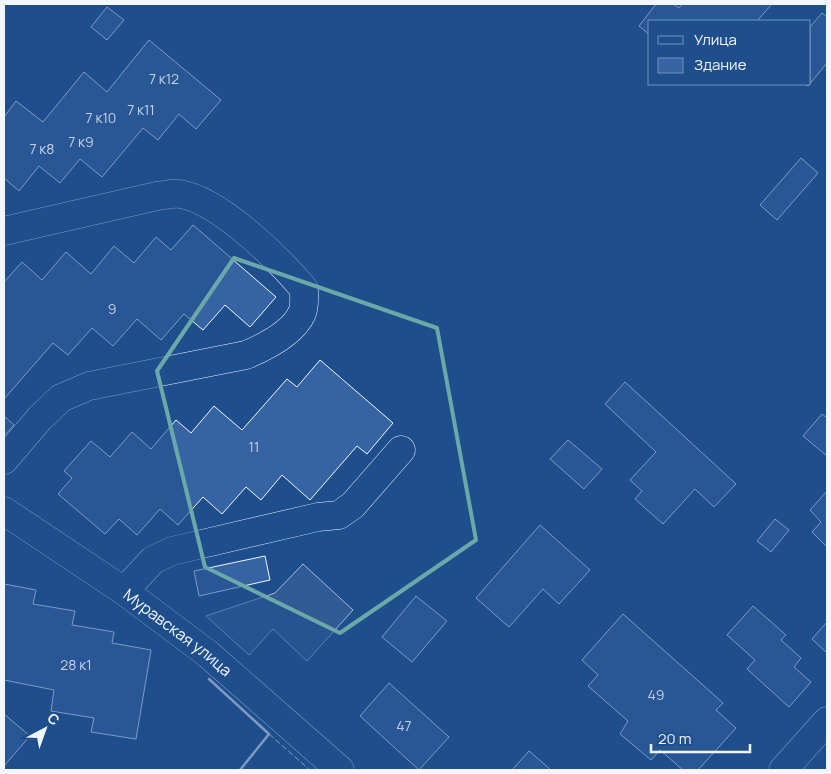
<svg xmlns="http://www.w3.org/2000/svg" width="831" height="774" viewBox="0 0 831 774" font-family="Manrope,sans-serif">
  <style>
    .built { fill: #305b95; stroke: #a8bbd7 }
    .building { fill: #3563a3; stroke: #f2f6ff }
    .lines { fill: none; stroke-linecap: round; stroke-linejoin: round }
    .minor-casing { stroke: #f2f6ff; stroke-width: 29 }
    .minor { stroke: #1f4e8c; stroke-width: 28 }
    .fence { stroke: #f2f6ff; stroke-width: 1; stroke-dasharray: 6 2.5; stroke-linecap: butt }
    .wall { stroke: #f2f6ff; stroke-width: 2.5 }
    .marked { fill: none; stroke: #6aa9a8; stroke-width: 4; stroke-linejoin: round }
    .labels { text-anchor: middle; stroke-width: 4; stroke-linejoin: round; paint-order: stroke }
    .number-label { font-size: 14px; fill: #c3d1e8 }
    .street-label { font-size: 16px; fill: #f2f6ff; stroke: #1f4e8c }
  </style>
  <rect width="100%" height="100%" fill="#1f4e8c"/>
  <!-- built -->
  <path class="built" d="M303,564l50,46 -46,51 -34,-32 -24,26 -43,-39 69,-23z"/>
  <!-- building -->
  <path class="building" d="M656,4h17l6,4 3,-4h90l-15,17h-107v14l-11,-9z
    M107,7l17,13 -17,20 -16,-13z
    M822,13l5,4v46l-19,23 -3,-2h5v-57z
    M149,40l72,60 -25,29 -17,-15 -21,26 -15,-12 -41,49 -22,-18 -20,24 -21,-17 -20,25 -15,-13v-61l12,-16 27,21 41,-50 23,20z
    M801,158l17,15 -41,47 -17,-15z
    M193,225l83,72 -26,30 -25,-22 -22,25 -19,-16 -23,26 -24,-21 -24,27 -21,-18 -24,27 -15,-12 -49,56v-117l18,-20 20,18 24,-28 25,22 23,-28 20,17 22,-26 15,13z
    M320,360l73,63 -26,31 -10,-8 -47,54 -28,-25 -21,25 -15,-13 -24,27 -19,-17 -25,28 -18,-16 -23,26 -18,-16 -14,15 -47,-40 14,-16 -8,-7 27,-30 19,16 22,-25 19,17 25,-29 15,13 23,-27 28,24 45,-51 10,8z
    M625,382l111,102 -22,23 -19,-18 -32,35 -28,-25 7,-8 -12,-11 26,-28 -51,-48z
    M822,414l5,4v38l-24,-20z
    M4,416l10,9 -10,11z
    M568,440l34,29 -18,20 -34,-30z
    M827,491v56l-15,-15 9,-10 -11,-12z
    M775,519l14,11 -18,22 -14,-11z
    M540,525l50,45 -31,34 -16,-15 -34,38 -33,-29z
    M265,556l5,24 -71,16 -5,-25z
    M4,584l32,6 -3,14 42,7 -3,14 42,7 -2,11 39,7 -15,89 -45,-7 3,-14 -43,-7 3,-21 -50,-10z
    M416,596l31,25 -35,41 -30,-25z
    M753,606l33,29 -5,5 20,18 -7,9 17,15 -22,25 -42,-38 8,-9 -28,-25z
    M623,614l100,89 -7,7 20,18 -38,42h-15l-23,-20 -9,10 -31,-26 8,-13 -40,-35 10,-11 -16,-15z
    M827,622v31l-15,-14z
    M389,683l60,54 -30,33 -59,-54z
    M4,714l26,22 -26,30z
    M529,751l22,19h-39z"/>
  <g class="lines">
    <!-- minor casing -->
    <g class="minor-casing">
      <g id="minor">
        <path d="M4,231l153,-35c8,-1 16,-3 23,-2 39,6 99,65 124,95 0,7 1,18 -2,24 -9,20 -37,34 -56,42l-157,31 -28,12 -21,20 -36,42"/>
        <path id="s1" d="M4,511l120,80 84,63 132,116"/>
        <path d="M124,591l29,-31 19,-9 146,-34 21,-2 14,-10 48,-55"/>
        <path d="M783,770l44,-49"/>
      </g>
    </g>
    <!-- minor -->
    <use href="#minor" class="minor"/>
    <!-- fence -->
    <path class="fence" d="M269,734l41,36"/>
    <!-- wall -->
    <path class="wall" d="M209,679l60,55 -29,36"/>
  </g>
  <!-- marked area -->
  <path d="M0 0H831V774H0ZM234,258l203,70 39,212 -136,93 -135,-66 -48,-196z" fill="#1f4e8c" fill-opacity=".55" fill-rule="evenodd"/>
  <path class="marked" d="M234,258l203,70 39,212 -136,93 -135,-66 -48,-196z"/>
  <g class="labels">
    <!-- number labels -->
    <g class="number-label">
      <text x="164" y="84">7 к12</text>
      <text x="141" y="115">7 к11</text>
      <text x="101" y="123">7 к10</text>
      <text x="81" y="147">7 к9</text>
      <text x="42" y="154">7 к8</text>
      <text x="112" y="314">9</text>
      <text x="254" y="452">11</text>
      <text x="76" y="670">28 к1</text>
      <text x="656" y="700">49</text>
      <text x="404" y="731">47</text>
    </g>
    <!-- street labels -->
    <g class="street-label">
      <text dy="6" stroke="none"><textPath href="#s1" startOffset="212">Муравская улица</textPath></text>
    </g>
  </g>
  <!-- border -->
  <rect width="831" height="774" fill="none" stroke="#f2f6ff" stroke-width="10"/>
  <!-- legend -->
  <rect x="648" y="20" width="162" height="65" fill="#1f4e8c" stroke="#7391ba"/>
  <rect x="658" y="36" width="25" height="8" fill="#1f4e8c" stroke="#7391ba"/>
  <text x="694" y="45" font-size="15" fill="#f2f6ff">Улица</text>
  <rect x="658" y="58" width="25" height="15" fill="#3563a3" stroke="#7391ba"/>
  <text x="694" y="70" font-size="15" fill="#f2f6ff">Здание</text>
  <!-- north arrow -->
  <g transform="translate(45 729) rotate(41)" stroke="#1f4e8c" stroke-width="4" paint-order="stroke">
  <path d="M0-4L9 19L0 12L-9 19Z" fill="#f2f6ff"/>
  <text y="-8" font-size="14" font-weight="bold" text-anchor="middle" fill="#f2f6ff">С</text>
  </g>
  <!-- scale -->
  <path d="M651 744v8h99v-8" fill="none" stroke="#f2f6ff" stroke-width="2.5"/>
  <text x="658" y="744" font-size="15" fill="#f2f6ff" stroke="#1f4e8c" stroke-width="4" paint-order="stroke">20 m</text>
</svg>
